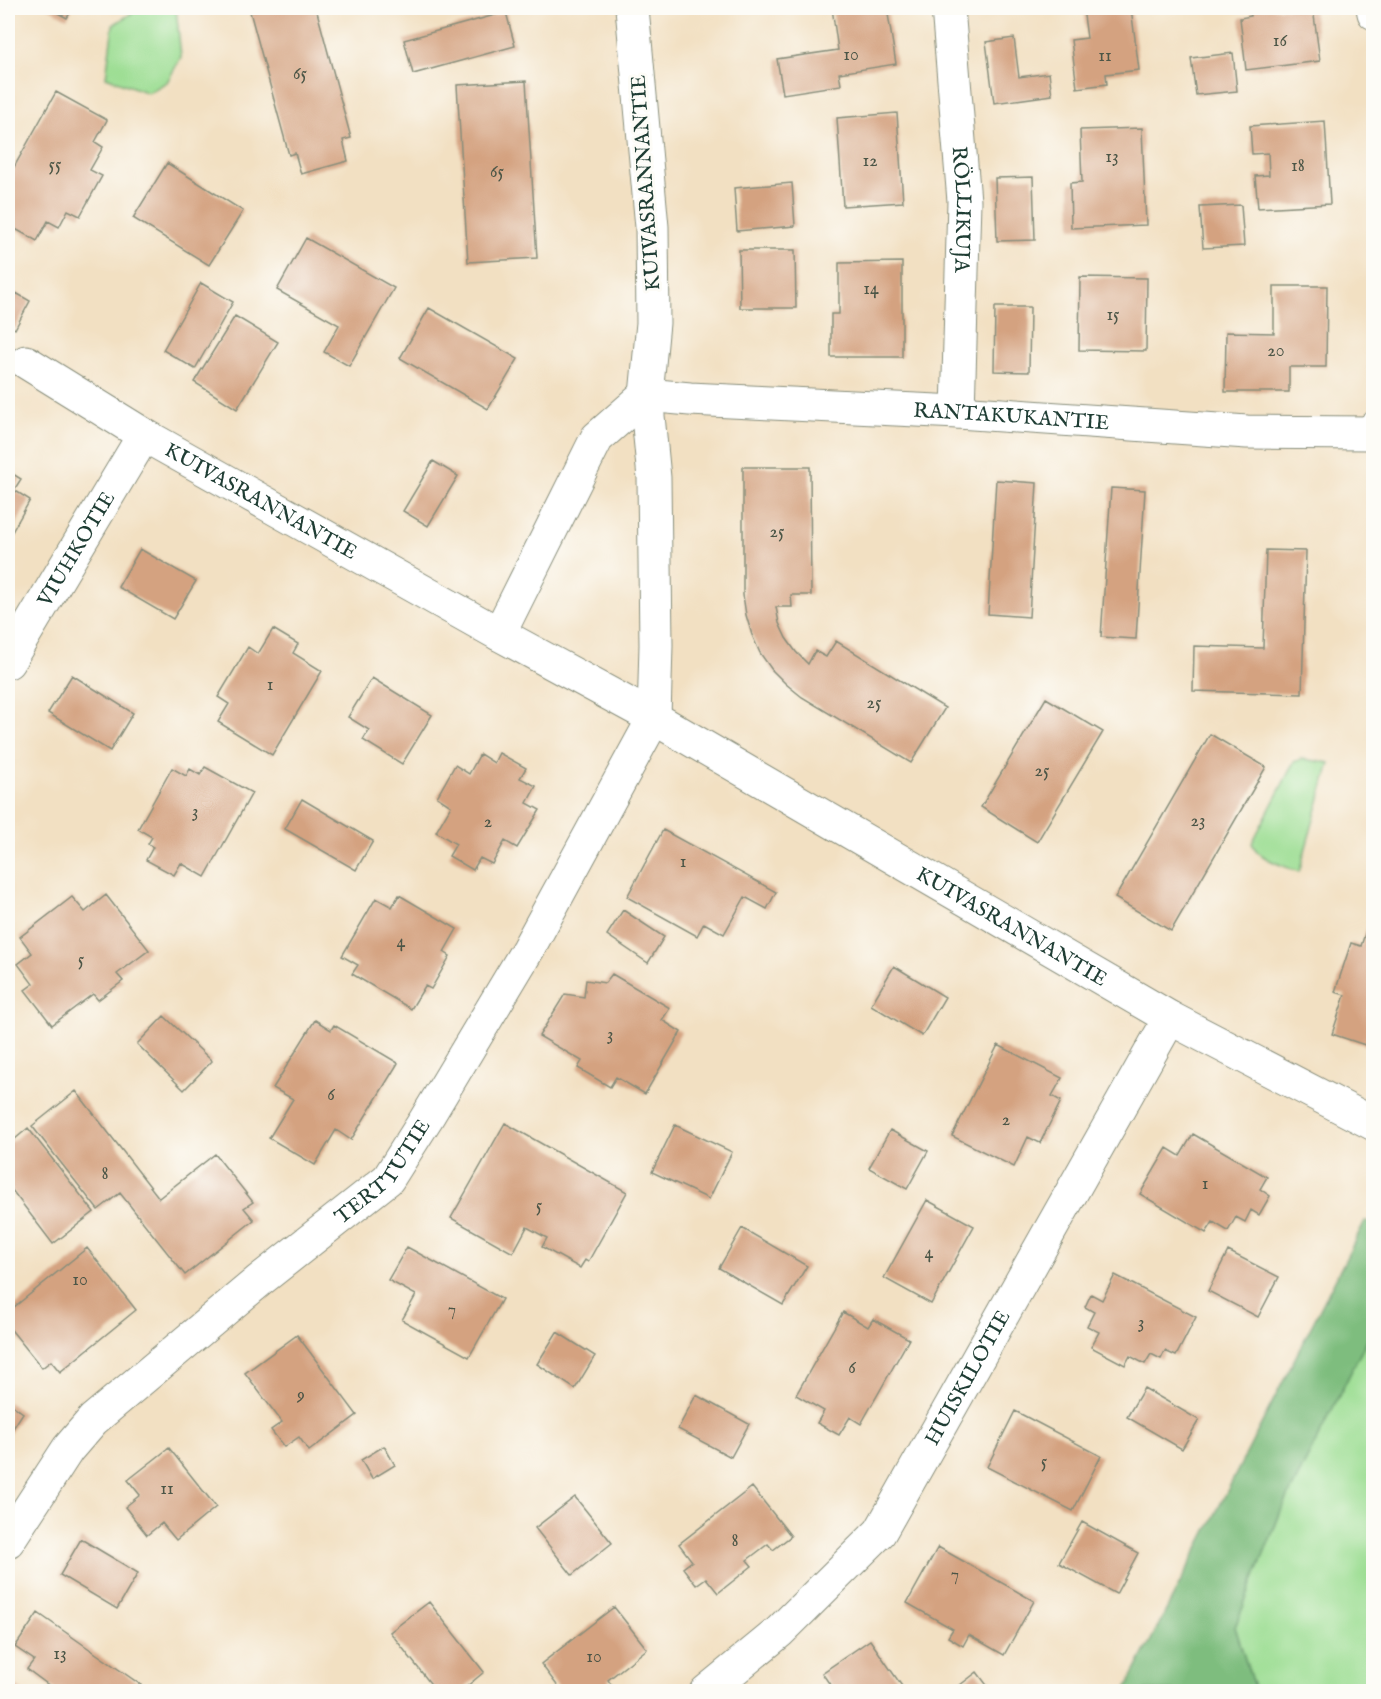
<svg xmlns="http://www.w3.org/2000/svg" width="1381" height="1699" viewBox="0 0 1381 1699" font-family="'IM FELL English',serif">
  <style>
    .green { fill: #9ede94; stroke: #5e8e64; stroke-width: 1.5 }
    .forest { fill: #7ebd7e; stroke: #4e7d59; stroke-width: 1.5 }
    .building { fill: #d4a280 }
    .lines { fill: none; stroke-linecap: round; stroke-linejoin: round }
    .street-casing { stroke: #888e7b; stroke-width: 35 }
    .street { stroke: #fff; stroke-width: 33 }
    .labels { text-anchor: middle; stroke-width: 6; stroke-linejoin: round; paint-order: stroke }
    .number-label { font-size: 18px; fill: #4c5647 }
    .street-label { font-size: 21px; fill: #1f3d34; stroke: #fdfcf7 }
  </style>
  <rect width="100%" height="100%" fill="#fdfcf7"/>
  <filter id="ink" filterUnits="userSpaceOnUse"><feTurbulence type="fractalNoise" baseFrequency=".0167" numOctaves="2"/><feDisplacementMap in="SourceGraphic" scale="12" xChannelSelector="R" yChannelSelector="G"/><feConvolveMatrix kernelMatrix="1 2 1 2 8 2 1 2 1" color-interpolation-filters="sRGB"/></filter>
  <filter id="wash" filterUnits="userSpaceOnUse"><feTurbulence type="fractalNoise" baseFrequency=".008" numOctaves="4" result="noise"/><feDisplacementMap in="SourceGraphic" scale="24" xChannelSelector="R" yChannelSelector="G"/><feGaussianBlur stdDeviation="1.35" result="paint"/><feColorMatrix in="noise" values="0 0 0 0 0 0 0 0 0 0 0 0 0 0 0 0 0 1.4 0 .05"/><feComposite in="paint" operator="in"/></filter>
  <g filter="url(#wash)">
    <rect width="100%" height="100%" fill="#f2e0c2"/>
    <!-- green -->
    <path class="green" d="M140,8h36l5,49 -14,25 -19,11 -42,-16 7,-52z
      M1301,759l29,4 -31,109c-14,-6 -42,-13 -47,-29l42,-81z
      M1373,1328v363h-118l-20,-64 46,-116z"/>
    <!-- forest -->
    <path class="forest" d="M1365,1221l8,3v104l-92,183 -46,116 20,64h-130z"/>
    <g id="blocks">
      <!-- building -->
      <path class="building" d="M48,8h25l-6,10z
        M249,8h67l35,130 -8,2 5,21 -47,13 -6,-21 -6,2z
        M832,8h55l9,56 -57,9 2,12 -58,9 -6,-35 61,-9z
        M1083,8h48l8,62 -33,4 1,10 -30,4 -6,-48 16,-2z
        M1250,8h63l7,53 -74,9 -6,-52 11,-2z
        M506,12l9,34 -102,28 -9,-34z
        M1014,38l5,39 30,-4 3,22 -58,8 -8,-61z
        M1233,53l4,38 -41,4 -5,-37z
        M526,81l11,177 -69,4 -11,-177z
        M56,92l51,28 -12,22 8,5 -13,23 12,6 -22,40 -12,-6 -9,17 -11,-6 -11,20 -29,-16v-47z
        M897,113l6,89 -60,4 -6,-88z
        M1325,121l5,83 -72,4 -3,-32 14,-1 -1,-22 -16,1 -2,-28z
        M1142,128l4,97 -75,3 -1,-45 12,-1 -2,-52z
        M167,163l76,48 -34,54 -76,-47z
        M1033,177l2,63 -38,1 -2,-63z
        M792,183l3,43 -58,5 -3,-43z
        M1241,205l3,41 -41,2 -3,-41z
        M306,238l88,50 -45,78 -25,-14 15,-27 -62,-35z
        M739,250h56l1,58h-56z
        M902,262v95h-71v-43h8v-51z
        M1080,277l67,1 -1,73 -67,-1z
        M201,283l32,19 -38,67 -32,-19z
        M1274,286h53l-1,81h-37v25h-64l1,-60 48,1z
        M16,293l14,8 -15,28 -7,-5v-15z
        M995,307h35l-1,65 -35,-1z
        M429,308l89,51 -30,50 -88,-51z
        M235,316l43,26 -41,67 -43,-27z
        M433,461l25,15 -30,50 -25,-15z
        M743,467h67l1,128h-20l1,12h-16l3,16 7,15 10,14 12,12 7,-13 11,6 10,-16 109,67 -34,55 -109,-66 -16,-13 -14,-14 -12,-17 -8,-18 -6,-20 -3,-20z
        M8,471l13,8 -7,11 16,10 -22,39z
        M996,480l41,3 -8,134 -41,-3z
        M1111,488l34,2 -9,149 -35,-2z
        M140,549l56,32 -23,38 -55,-32z
        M1266,550l40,1 -4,143 -109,-3 1,-45 69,2z
        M273,629l25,15 -5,9 29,18 -50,84 -54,-33 11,-18 -11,-7 30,-50 10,7z
        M72,675l61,38 -23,38 -62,-38z
        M372,678l60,37 -30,49 -39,-24 6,-10 -21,-13z
        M1046,698l57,34 -66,110 -56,-35z
        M1210,734l56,33 -95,164 -56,-33z
        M499,753l27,15 -6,10 16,8 -9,17 13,7 -23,38 -12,-7 -13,23 -12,-6 -7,12 -24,-14 7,-12 -20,-12 15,-26 -14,-9 18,-32 14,9 11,-20 14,9z
        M205,767l47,26 -47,84 -24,-14 -7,12 -28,-15 7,-13 -5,-3 4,-7 -14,-8 34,-61 14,8 4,-7 10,6z
        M302,799l71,42 -17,29 -71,-41z
        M663,830l113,62 -9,17 -22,-12 -21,37 -20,-11 -7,13 -70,-39z
        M106,895l43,55 -32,24 6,7 -25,19 -5,-6 -41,31 -27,-35 8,-6 -15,-20 14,-11 -12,-16 52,-40 13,15z
        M399,895l58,34 -13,23 6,4 -19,33 -6,-3 -14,23 -59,-35 6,-9 -16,-9 34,-58 16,9z
        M1373,909h1v139l-42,-14 13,-39 -10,-3 16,-49 10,3z
        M623,910l41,27 -16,26 -41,-28z
        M894,966l51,31 -23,39 -51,-31z
        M612,974l58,34 -8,12 19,12 -36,62 -29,-17 -6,10 -32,-19 4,-7 -43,-25 26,-42 19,3 2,-17 19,3z
        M164,1016l48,45 -28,29 -47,-46z
        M315,1020l16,10 3,-5 64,38 -47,77 -15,-10 -21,35 -46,-27 24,-39 -20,-11z
        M998,1045l64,33 -10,18 9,5 -21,42 -12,-6 -14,30 -62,-31z
        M76,1091l83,107 56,-44 38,48 -9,6 10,12 -69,55 -65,-82 -22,17 -66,-84z
        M505,1123l122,69 -39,70 -3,-2 -5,8 -38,-21 5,-9 -20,-11 -14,26 -62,-35z
        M675,1125l57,27 -23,47 -57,-27z
        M28,1128l66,84 -41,32 -45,-59v-40z
        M890,1130l38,21 -21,38 -38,-21z
        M1193,1134l74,43 -7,12 10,7 -11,19 -8,-5 -6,12 -9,-5 -8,14 -15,-9 -7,11 -66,-39 27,-46 13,8z
        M927,1200l47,26 -43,78 -47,-26z
        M742,1228l65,38 -24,39 -64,-37z
        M407,1247l95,52 -33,58 -67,-37 14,-25 -28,-15z
        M87,1248l49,62 -76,62 -9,-11 -9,7 -34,-42v-14z
        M1228,1251l51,26 -21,40 -50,-26z
        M1115,1275l81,42 -20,39 -11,-5 -4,8 -10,-5 -6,10 -15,-8 -5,9 -34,-18 8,-15 -12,-6 7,-14 -9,-5 6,-13 11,6z
        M843,1312l25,15 5,-8 36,20 -48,85 -11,-7 -11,18 -22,-12 7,-12 -28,-16z
        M557,1332l38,24 -20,33 -38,-25z
        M297,1335l60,80 -48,36 -10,-14 -15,10 -13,-17 11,-8 -37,-49z
        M1144,1388l55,32 -17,29 -55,-32z
        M696,1395l53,29 -18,33 -53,-28z
        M8,1402l15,11 -15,23z
        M1015,1411l86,45 -28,55 -86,-44z
        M384,1446l11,19 -23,14 -11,-19z
        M169,1448l47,59 -40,33 -14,-17 -15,12 -22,-28 15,-12 -12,-15z
        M752,1487l39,49 -18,14 -5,-6 -21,16 5,6 -34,27 -12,-15 -10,7 -13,-17 9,-7 -13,-17z
        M575,1497l37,46 -40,32 -37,-47z
        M1082,1522l56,31 -22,41 -57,-31z
        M81,1539l57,34 -21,36 -57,-34z
        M938,1547l96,54 -30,54 -35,-20 -6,11 -15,-9 5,-8 -46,-26z
        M429,1602l55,70 -24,20h-23l-47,-60z
        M614,1607l33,42 -39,31 7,10 -2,2h-51l-21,-28z
        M38,1613l113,79h-93l-31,-23 7,-9 -19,-13z
        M870,1640l36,52h-71l-13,-19z
        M977,1672l15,20h-41z
        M8,1681l16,11h-16z"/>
    </g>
  </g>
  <g filter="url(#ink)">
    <use href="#blocks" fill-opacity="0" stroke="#888e7b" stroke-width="1.5"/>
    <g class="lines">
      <!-- street casing -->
      <g class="street-casing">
        <g id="street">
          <path id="s1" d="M948,8l16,193 -6,211"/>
          <path d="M1373,8l1,5"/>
          <path id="s2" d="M26,362l118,73 355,199 155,84 516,300 204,106"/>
          <path id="s3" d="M646,395l44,4 268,13 289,20 125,1 2,-5"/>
          <path d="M499,634l98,-196 49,-43"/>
          <path id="s4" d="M8,662l136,-227"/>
          <path id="s5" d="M8,1541l60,-92 25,-29 167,-140 128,-101 38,-60 102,-170 126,-231 2,-73 -2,-167 -8,-83 7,-72 -1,-96 -20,-219"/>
          <path id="s6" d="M706,1692l73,-60 101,-100 290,-514"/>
        </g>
      </g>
      <!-- street -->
      <use href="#street" class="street"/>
    </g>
  </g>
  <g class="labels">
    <!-- number labels -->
    <g class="number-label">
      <text x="1280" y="46">16</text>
      <text x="851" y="60">10</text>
      <text x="1105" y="61">11</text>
      <text x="300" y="79">65</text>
      <text x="1112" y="162">13</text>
      <text x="870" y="166">12</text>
      <text x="55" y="170">55</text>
      <text x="1298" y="171">18</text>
      <text x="497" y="177">65</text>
      <text x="871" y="294">14</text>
      <text x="1113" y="320">15</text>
      <text x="1276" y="356">20</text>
      <text x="777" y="537">25</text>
      <text x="270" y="690">1</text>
      <text x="874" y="708">25</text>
      <text x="1042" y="776">25</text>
      <text x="195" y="817">3</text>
      <text x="1198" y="826">23</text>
      <text x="488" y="827">2</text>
      <text x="683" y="867">1</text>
      <text x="401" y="947">4</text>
      <text x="81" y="965">5</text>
      <text x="610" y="1040">3</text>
      <text x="331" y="1100">6</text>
      <text x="1006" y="1125">2</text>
      <text x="105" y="1179">8</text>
      <text x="1205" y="1189">1</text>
      <text x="539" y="1211">5</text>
      <text x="929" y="1258">4</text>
      <text x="80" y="1285">10</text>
      <text x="452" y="1315">7</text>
      <text x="1141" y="1328">3</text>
      <text x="852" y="1373">6</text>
      <text x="301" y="1400">9</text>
      <text x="1044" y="1467">5</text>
      <text x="167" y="1494">11</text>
      <text x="735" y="1546">8</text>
      <text x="955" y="1580">7</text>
      <text x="60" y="1659">13</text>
      <text x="594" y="1662">10</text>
    </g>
    <!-- street labels -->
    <g class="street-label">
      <text transform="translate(645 183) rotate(-94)" y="7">KUIVASRANNANTIE</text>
      <text dy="7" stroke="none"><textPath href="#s1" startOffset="202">RÖLLIKUJA</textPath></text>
      <text dy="7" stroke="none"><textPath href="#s3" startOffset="366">RANTAKUKANTIE</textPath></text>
      <text dy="7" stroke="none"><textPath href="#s2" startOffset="273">KUIVASRANNANTIE</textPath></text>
      <text dy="7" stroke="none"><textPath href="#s4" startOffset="132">VIUHKOTIE</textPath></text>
      <text dy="7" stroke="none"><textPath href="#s2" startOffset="1136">KUIVASRANNANTIE</textPath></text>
      <text dy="7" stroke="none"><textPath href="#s5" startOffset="531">TERTTUTIE</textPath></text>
      <text dy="7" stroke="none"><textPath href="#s6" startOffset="414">HUISKILOTIE</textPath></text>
    </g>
  </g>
  <!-- margin -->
  <rect width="1381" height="1699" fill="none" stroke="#fdfcf7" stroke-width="30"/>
</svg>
